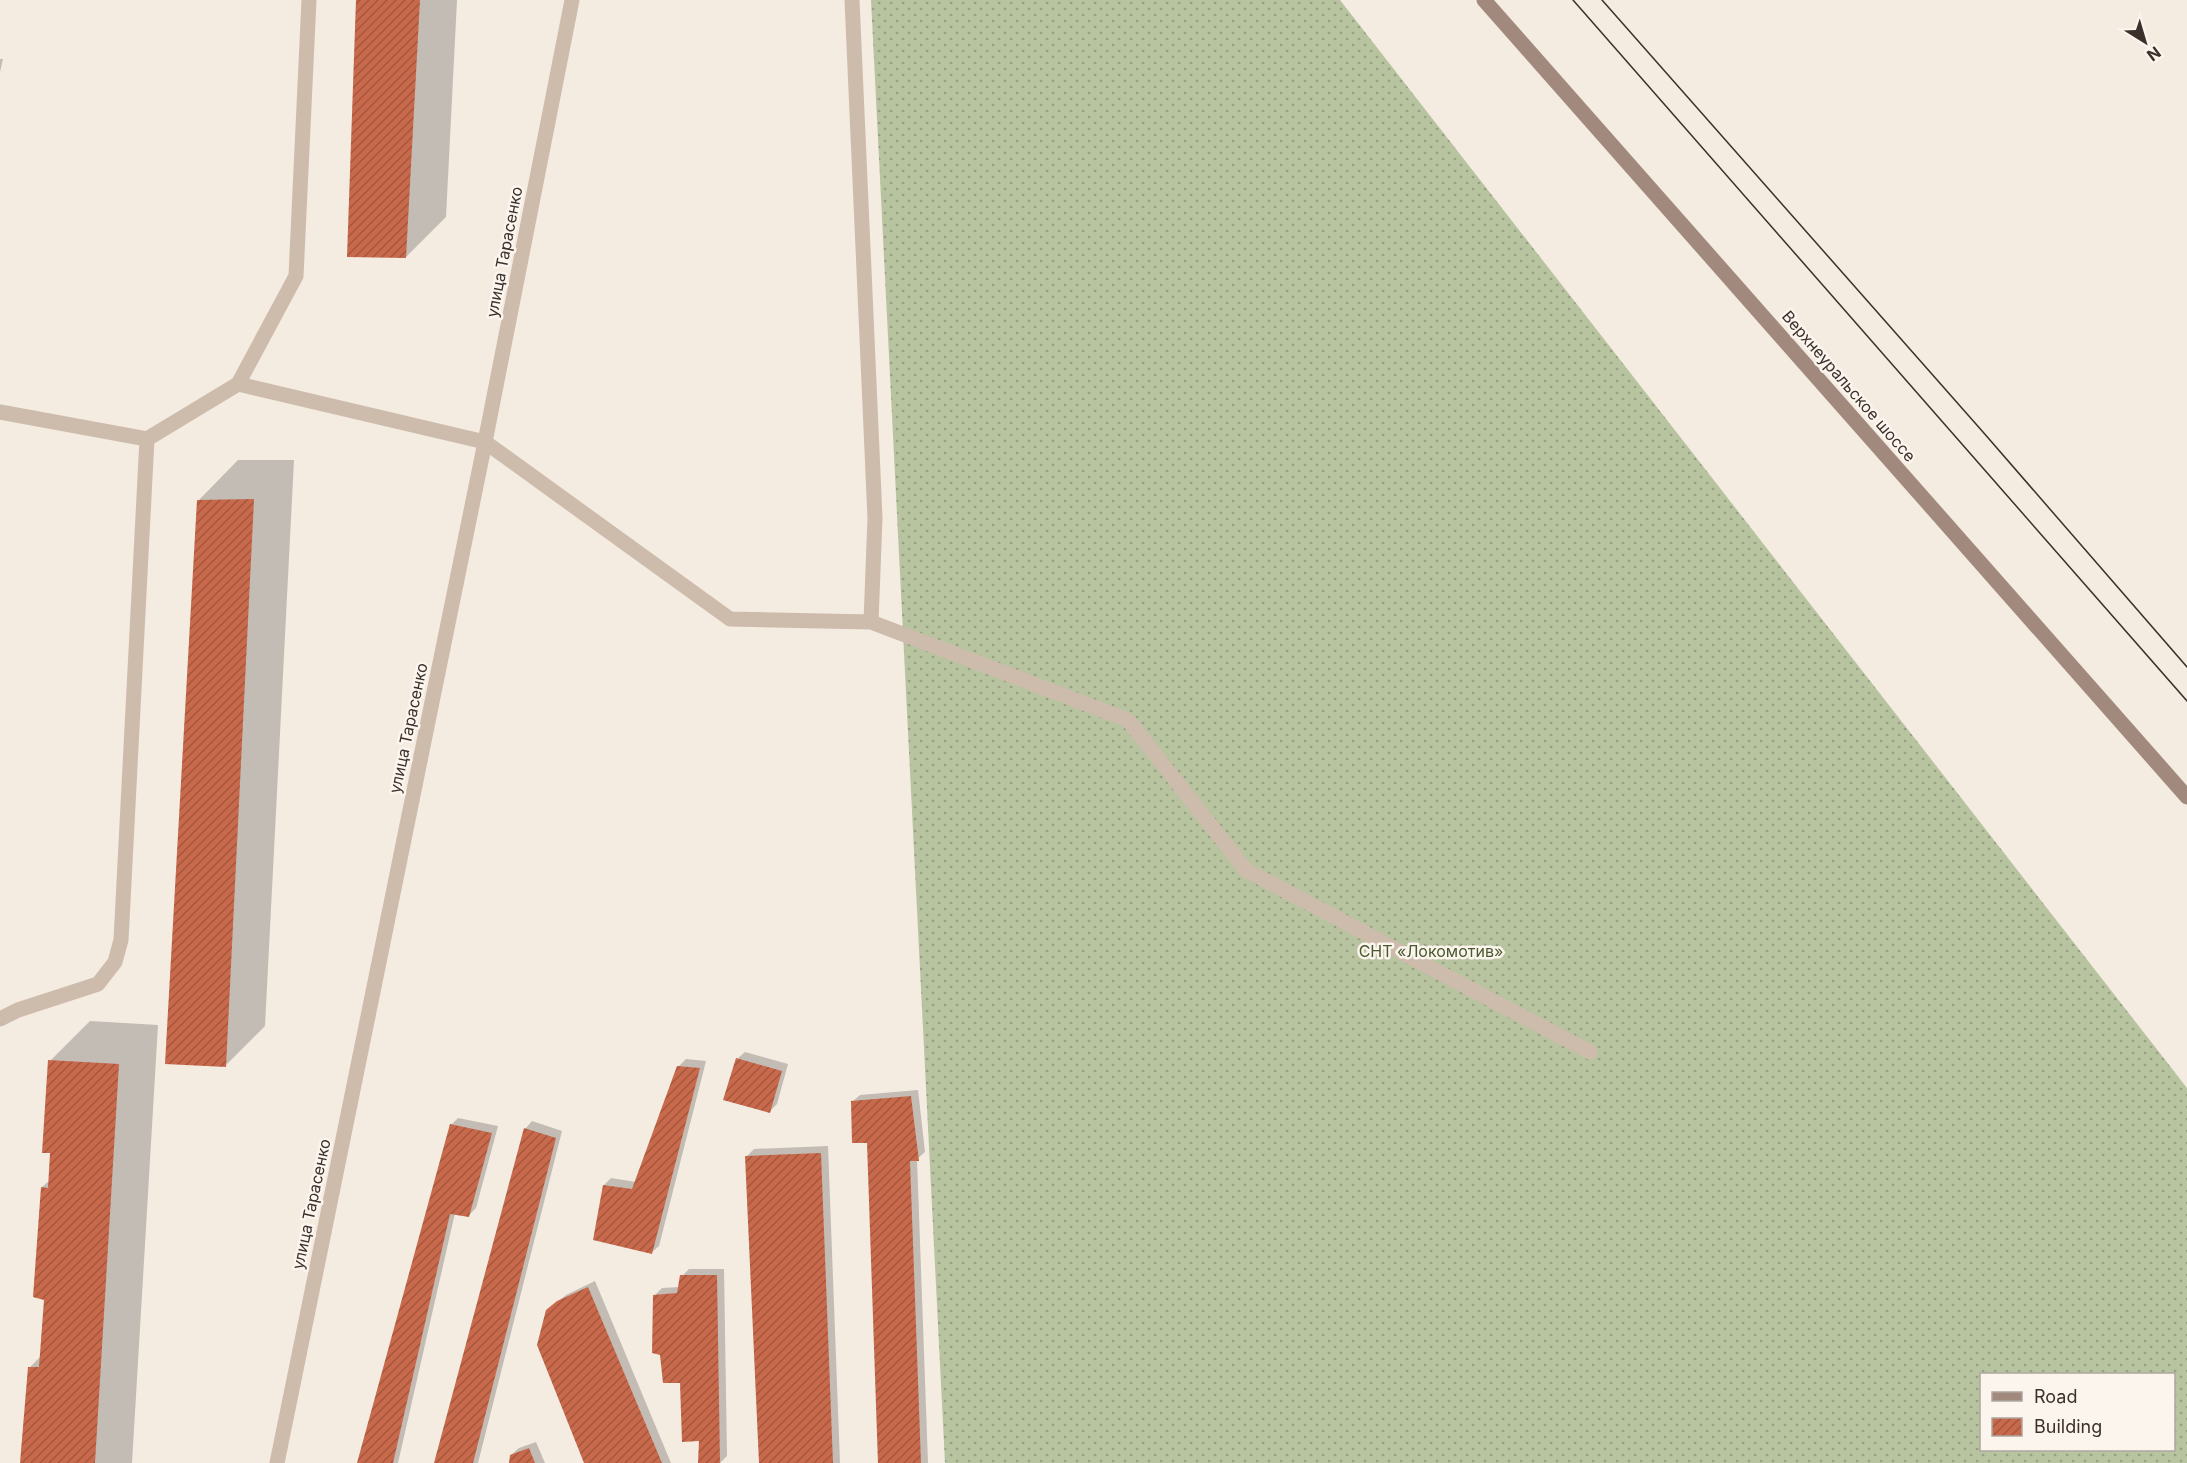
<svg xmlns="http://www.w3.org/2000/svg" width="2187" height="1463" viewBox="0 0 2187 1463" font-family="Inter,sans-serif">
  <style>
    .garden { fill: url(#garden-dots); fill-rule: evenodd }
    .shadow { fill: #0003 }
    .building { fill: url(#building-hatch) }
    .lines { fill: none; stroke-linecap: round; stroke-linejoin: round }
    .minor { stroke: #cdbbac; stroke-width: 15 }
    .secondary { stroke: #a18a7d; stroke-width: 15 }
    .tram { stroke: #3b302b; stroke-width: 1.5 }
    .labels { text-anchor: middle; stroke-width: 5; stroke-linejoin: round; paint-order: stroke }
    .street-label { font-size: 16px; fill: #3b302b; stroke: #fbf5ee }
    .park-label { font-size: 16px; fill: #4a5a2e; stroke: #fbf5ee }
  </style>
  <defs>
    <pattern id="garden-dots" width="8" height="8" patternUnits="userSpaceOnUse" patternTransform="scale(1.5)"><rect width="8" height="8" fill="#b8c4a0"/><path d="M2 2h.1M6 6h.1" fill="none" stroke="#97a083" stroke-width="1.8" stroke-linecap="round"/></pattern>
    <pattern id="building-hatch" width="6" height="6" patternUnits="userSpaceOnUse" patternTransform="scale(1.5)"><rect width="6" height="6" fill="#c8694b"/><path d="M-1 1l2-2M0 6l6-6M5 7l2-2" fill="none" stroke="#a4573f"/></pattern>
  </defs>
  <rect width="100%" height="100%" fill="#f4ebe1"/>
  <!-- garden -->
  <path class="garden" d="M871,0h469l847,1088v375h-1242zM1982,1374h192v76h-192z"/>
  <!-- shadow -->
  <path class="shadow" d="M357,0h100l-11,217 -40,40z
    M0,59h3l-3,13z
    M238,460h56l-29,566 -40,40 -27,-565z
    M90,1021l68,4 -26,438h-110l7,-95 13,-13 4,-57 -4,-111 8,-7v-119z
    M745,1052l43,12 -11,40 -7,7 -33,-52z
    M686,1059l20,2 -47,185 -8,7 -47,-68 7,-7 25,4 42,-115z
    M918,1090l7,62 -8,7 11,304h-48l-12,-322 -16,-39 8,-7z
    M458,1118l40,8 -22,82 -7,7 -14,-2 -57,250h-39l92,-338z
    M532,1121l30,10 -84,332h-43l90,-334z
    M828,1146l12,317h-79l-14,-307 7,-7z
    M689,1269h35l3,187 -7,7h-21l1,-24 -46,-143 8,-8 18,-1 2,-11z
    M595,1281l76,182h-85l-31,-159 11,-9z
    M536,1442l9,21h-34v-8l8,-7z"/>
  <!-- building -->
  <path class="building" d="M356,0h64l-14,258 -59,-1z
    M254,499l-28,568 -61,-3 32,-564z
    M736,1058l46,13 -12,42 -47,-13z
    M48,1060l71,4 -24,399h-75l8,-96h11l5,-67 -11,-3 8,-110 7,1 2,-35h-8z
    M677,1066l23,2 -48,186 -59,-14 10,-55 29,4z
    M911,1096l8,65h-9l11,302h-43l-11,-320h-15l-1,-42z
    M450,1124l42,9 -23,84 -19,-3 -57,249h-36z
    M524,1128l32,10 -83,325h-39z
    M821,1153l12,310h-74l-14,-307z
    M680,1275h37l3,188h-22l1,-22 -17,1 -2,-59h-17l-3,-28 -8,-2 1,-58 24,-2z
    M588,1287l74,176h-78l-47,-118 9,-35 11,-9z
    M529,1448l6,15h-26l1,-8z"/>
  <g class="lines">
    <!-- minor -->
    <path class="minor" d="M852,0l23,518 -4,104
      M238,384l247,58 245,177 141,3 257,98 118,150 344,182
      M0,412l147,27
      M0,1019l18,-9 80,-26 17,-22 6,-22 26,-501 91,-55 58,-108 13,-276
      M277,1463l208,-1021 87,-442"/>
    <!-- secondary -->
    <path class="secondary" d="M1484,0l703,797"/>
    <!-- tram -->
    <path class="tram" d="M1573,0l614,701
      M1602,0l381,432 204,235"/>
  </g>
  <g class="labels">
    <!-- street labels -->
    <g class="street-label">
      <text transform="translate(504 252) rotate(-79)" y="6">улица Тарасенко</text>
      <text transform="translate(1849 386) rotate(49)" y="6">Верхнеуральское шоссе</text>
      <text transform="translate(408 728) rotate(-78)" y="6">улица Тарасенко</text>
      <text transform="translate(311 1204) rotate(-78)" y="6">улица Тарасенко</text>
    </g>
    <!-- park labels -->
    <g class="park-label">
      <text x="1431" y="957">СНТ «Локомотив»</text>
    </g>
  </g>
  <!-- legend -->
  <rect x="1980" y="1373" width="195" height="78" fill="#fbf5ee" stroke="#aea6a0" stroke-width="1.5"/>
  <rect x="1992" y="1392" width="30" height="9" fill="#a18a7d" stroke="#aea6a0" stroke-width="1.5"/>
  <text x="2034" y="1403" font-size="18" fill="#3b302b">Road</text>
  <rect x="1992" y="1418" width="30" height="18" fill="url(#building-hatch)" stroke="#aea6a0" stroke-width="1.5"/>
  <text x="2034" y="1433" font-size="18" fill="#3b302b">Building</text>
  <!-- north arrow -->
  <g transform="translate(2145 42) rotate(143)" stroke="#fbf5ee" stroke-width="4.5" paint-order="stroke">
  <path d="M0-4.5L10 22L0 15L-10 22Z" fill="#3b302b"/>
  <text y="-9" font-size="16" font-weight="bold" text-anchor="middle" fill="#3b302b">N</text>
  </g>
</svg>
